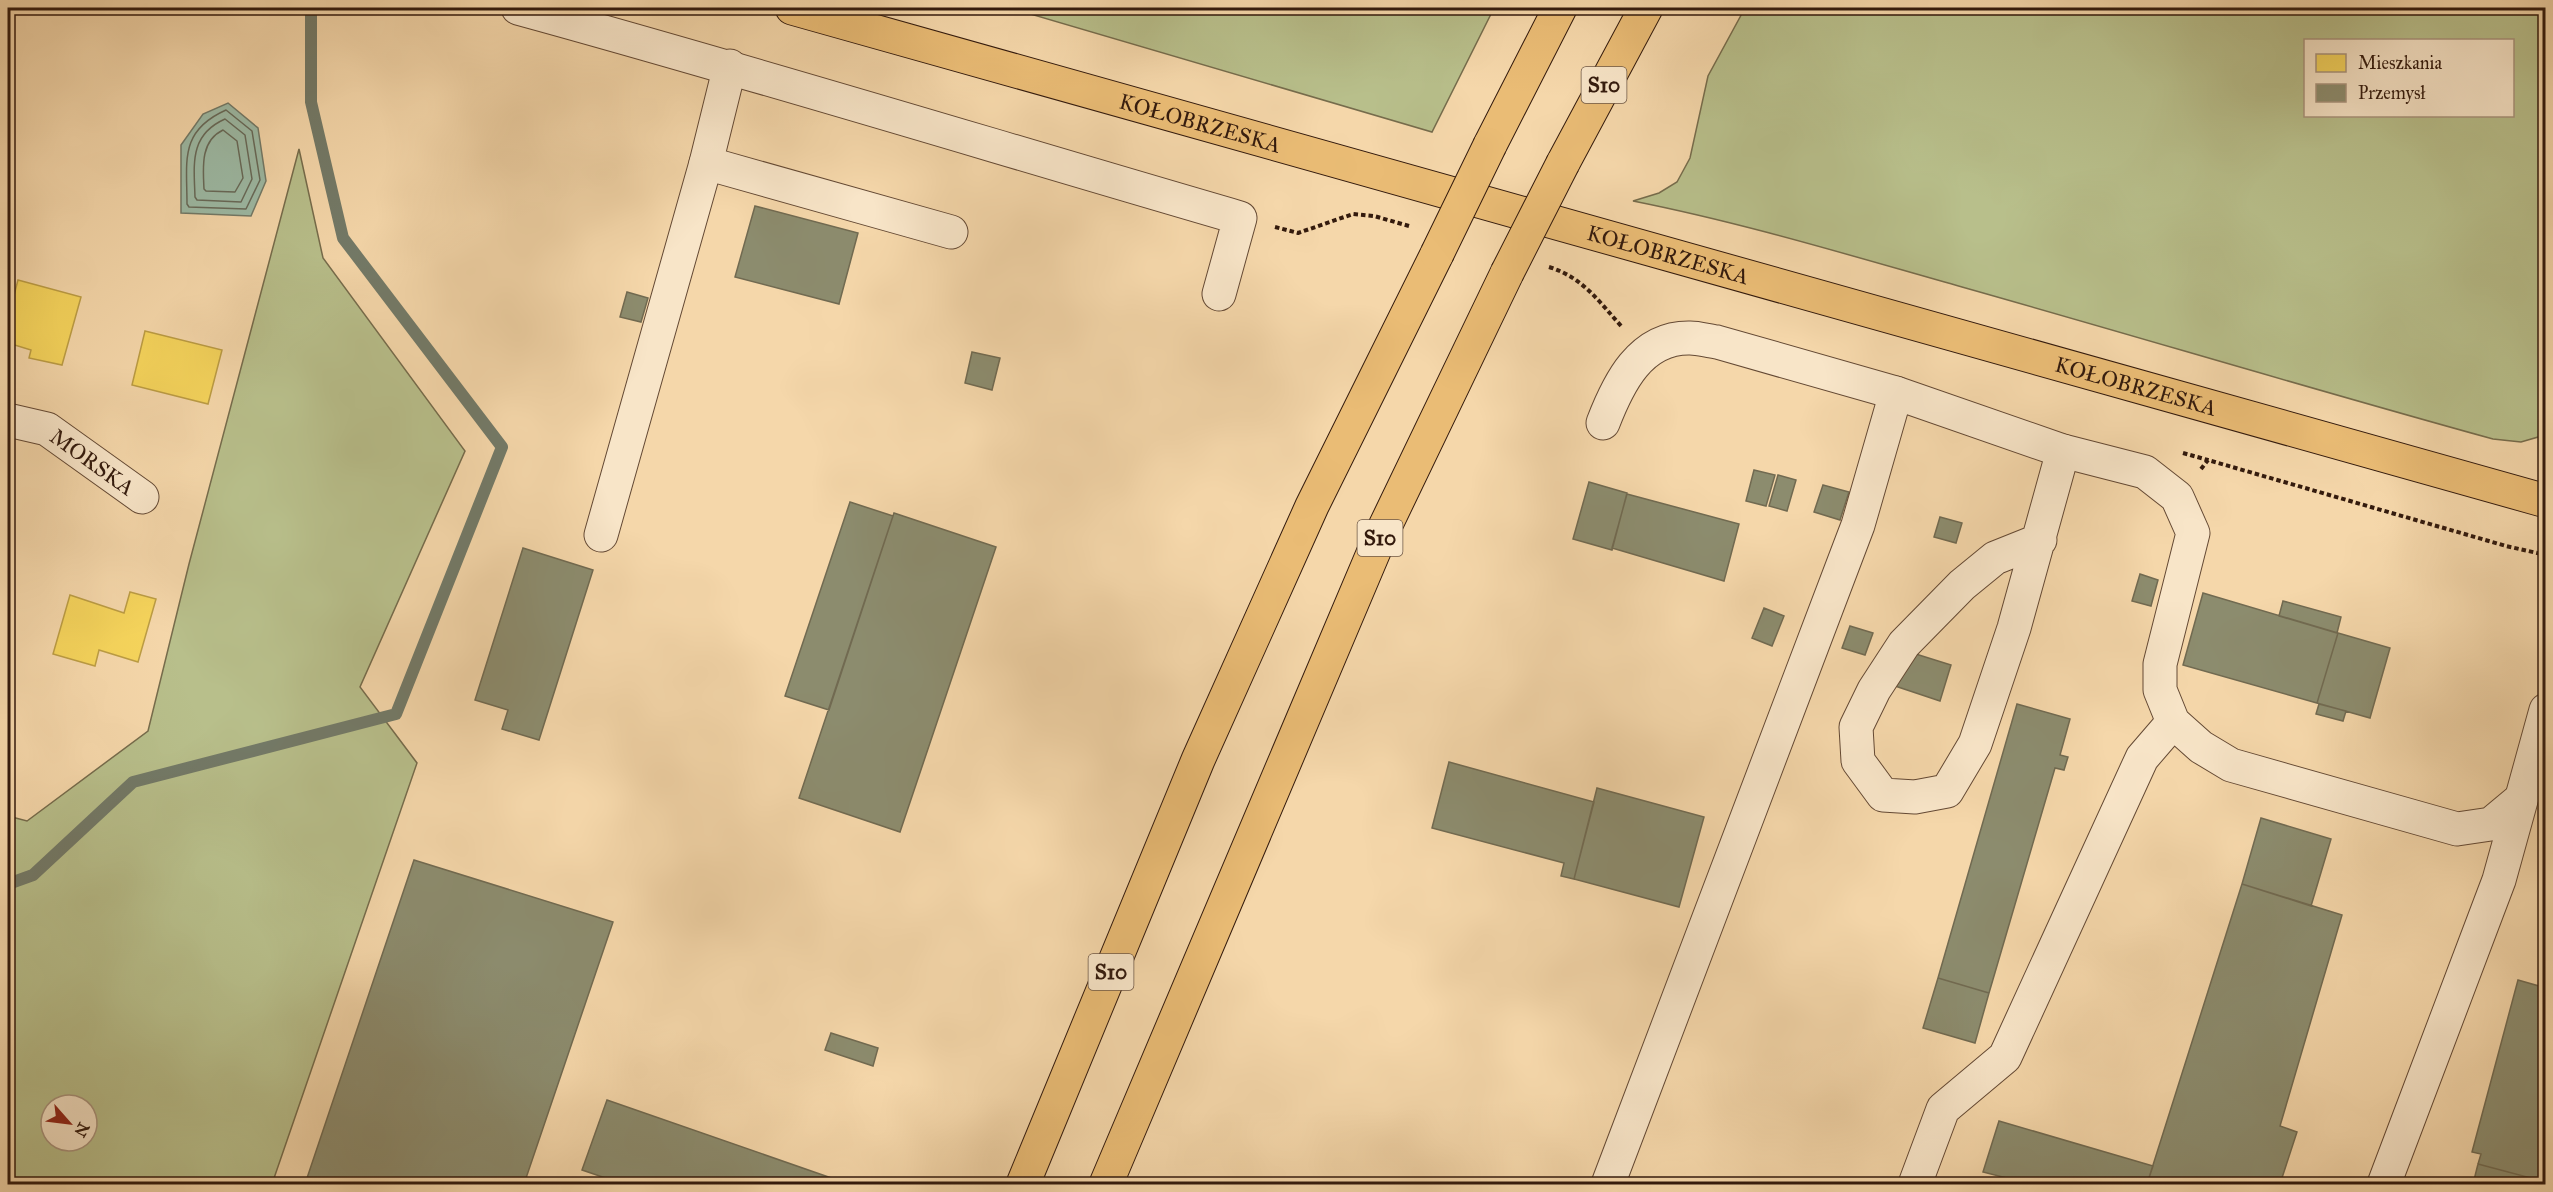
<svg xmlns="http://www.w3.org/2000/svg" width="2553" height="1192" viewBox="0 0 2553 1192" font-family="'IM FELL Great Primer',serif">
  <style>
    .green { fill: #b8bf8b; stroke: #766c4c; stroke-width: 1.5; fill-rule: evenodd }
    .water { fill: #9dbaa5; stroke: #737a68; stroke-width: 1.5 }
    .homes { fill: #f6d55c; stroke: #bc9d44; stroke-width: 1.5 }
    .industry { fill: #8c8c6e; stroke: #716a51; stroke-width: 1.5 }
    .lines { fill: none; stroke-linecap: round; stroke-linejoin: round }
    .shore { stroke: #686a59; stroke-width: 1.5 }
    .stream { stroke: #737a68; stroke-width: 12 }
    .minor-casing { stroke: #644934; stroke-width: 35 }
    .major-casing { stroke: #331a0d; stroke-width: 35 }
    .highway-casing { stroke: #331a0d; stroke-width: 35 }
    .path { stroke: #331a0d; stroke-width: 4; stroke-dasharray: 4.5 3; stroke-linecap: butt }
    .minor { stroke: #f8e5c8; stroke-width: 33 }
    .major { stroke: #eabc75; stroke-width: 33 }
    .highway { stroke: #eabc75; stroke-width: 33 }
    .highway-bridge-casing { stroke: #331a0d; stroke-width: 35; stroke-linecap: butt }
    .highway-bridge { stroke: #eabc75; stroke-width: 33 }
    .labels { text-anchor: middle; stroke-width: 6; stroke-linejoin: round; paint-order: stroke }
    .shield { fill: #f8e5c8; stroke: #6e5745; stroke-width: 1.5 }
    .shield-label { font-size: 21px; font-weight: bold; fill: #331a0d }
    .street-label { font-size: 22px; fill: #331a0d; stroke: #f8e5c8 }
  </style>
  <rect width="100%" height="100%" fill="#f5d7aa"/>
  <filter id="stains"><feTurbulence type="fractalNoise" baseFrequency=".00333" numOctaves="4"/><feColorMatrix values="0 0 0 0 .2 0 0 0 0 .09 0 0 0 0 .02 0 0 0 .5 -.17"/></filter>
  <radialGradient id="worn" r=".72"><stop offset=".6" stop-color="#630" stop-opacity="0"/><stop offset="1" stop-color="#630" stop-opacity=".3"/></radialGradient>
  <!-- green -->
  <path class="green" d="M1010,8h484l-62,124z
    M1745,8h800v427l-24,7 -28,-3c-178,-49 -354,-102 -531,-152 -110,-31 -218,-64 -329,-86l26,-8 18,-11 13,-24 18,-82zM2306,40h206v76h-206z
    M299,149l24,109 142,193 -105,236 57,76 -145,421h-264v-368l19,5 121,-90 41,-167zM51,1105h36v36h-36z"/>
  <!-- water -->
  <path class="water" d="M228,103l30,25 8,53 -15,35 -70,-3v-68l22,-31z"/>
  <!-- homes -->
  <path class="homes" d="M18,280l63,17 -19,68 -33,-7 2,-8 -23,-7v-25z
    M145,331l77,19 -14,54 -76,-19z
    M130,592l26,7 -18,63 -39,-12 -4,16 -42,-12 17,-59 54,18z"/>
  <!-- industry -->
  <path class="industry" d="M755,206l103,27 -19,71 -104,-27z
    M627,292l21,6 -7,24 -21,-5z
    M972,352l28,6 -8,32 -27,-7z
    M1754,470l21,5 -9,31 -20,-5z
    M1778,475l18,5 -9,31 -18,-5z
    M1589,482l38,11 -15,57 -39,-11z
    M1823,485l26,7 -9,28 -26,-8z
    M1627,494l112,30 -15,57 -112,-33z
    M850,502l43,14 -64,194 -44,-14z
    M894,513l102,34 -96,285 -101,-34z
    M1940,517l22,6 -6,20 -22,-6z
    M523,548l70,22 -54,170 -37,-11 6,-19 -33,-10z
    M2140,574l18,6 -7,26 -19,-5z
    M2203,593l135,40 -21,70 -134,-38z
    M2283,601l58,16 -4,16 -58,-17z
    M1764,608l20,8 -12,30 -20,-8z
    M1850,626l23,7 -8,22 -23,-7z
    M2338,633l52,15 -20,70 -53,-15z
    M1903,650l48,15 -11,36 -48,-16z
    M2017,704l53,15 -10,36 8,2 -4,13 -9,-2 -66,225 -51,-15z
    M2319,704l27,7 -3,10 -27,-7z
    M1449,762l145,40 -20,77 -13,-3 3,-13 -132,-35z
    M1597,788l107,29 -25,90 -105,-28z
    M2261,818l70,21 -20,67 -69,-22z
    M414,860l199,62 -89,262h-219z
    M2242,884l100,31 -62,211 17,6 -17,52h-133z
    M1938,978l51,15 -14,50 -52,-15z
    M2518,980l28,8v194l-68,-18 3,-10 -9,-2z
    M831,1033l47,15 -5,18 -48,-16z
    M607,1100l233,81 -1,3h-216l-41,-14z
    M1999,1121l154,45 -6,18h-117l-47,-12z
    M2478,1164l68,18v2h-73z"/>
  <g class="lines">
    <!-- shore -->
    <path class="shore" d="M226,110l26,21 8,49 -14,29 -57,-2 -2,-3c0,-43 -8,-73 39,-94z
      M225,119l20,16 7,44 -11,23 -44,-2 -2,-3c-1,-33 -6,-62 30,-78z
      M223,130l14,11 6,37 -8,14 -29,-1 -2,-2c-1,-21 -4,-48 19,-59z"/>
    <!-- stream -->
    <path class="stream" d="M8,884l25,-9 100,-93 263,-68 106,-267 -159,-209 -32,-136v-94"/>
    <!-- minor casing -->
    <g class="minor-casing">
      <g id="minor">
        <path d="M518,8c241,66 481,140 722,210l-21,76"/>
        <path d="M706,163l245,69"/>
        <path id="s1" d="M8,420l39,9 95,68"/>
        <path d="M1603,423c15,-39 37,-86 87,-85 9,0 18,3 27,4l179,51 167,58 82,21 32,25 16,36 -33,131v26l13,32 28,25 30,18 226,64 34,-5 30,-25"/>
        <path d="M601,535l105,-372 24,-97"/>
        <path d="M2040,540l-45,18 -33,27 -58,59 -30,46 -18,37 2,34 25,34 32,2 32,-6 28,-47 39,-116 49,-177"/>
        <path d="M1608,1184l250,-659 38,-132"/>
        <path d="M1915,1184l28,-75 62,-52 137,-299 31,-36"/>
        <path d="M2384,1184l115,-304 47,-170"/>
      </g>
    </g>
    <!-- major casing -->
    <g class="major-casing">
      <g id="major">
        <path id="s2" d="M792,8l1754,493"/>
      </g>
    </g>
    <!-- highway casing -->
    <g class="highway-casing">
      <path id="highway" d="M1490,145l70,-137
        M1563,163l83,-155
        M1023,1184l175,-424 114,-254 125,-252
        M1106,1184l274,-647 127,-264"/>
    </g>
    <!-- path -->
    <path class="path" d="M1275,227l23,6 55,-19 21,2 35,10
      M1549,267c35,11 50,35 74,61
      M2183,453l25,7
      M2201,469l7,-9 298,86 40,9"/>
    <!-- minor -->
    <use href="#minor" class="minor"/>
    <!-- major -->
    <use href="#major" class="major"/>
    <!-- highway -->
    <use href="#highway" class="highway"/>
    <!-- highway-bridge casing -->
    <g class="highway-bridge-casing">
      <path id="highway-bridge" d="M1437,254l53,-109
        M1507,273l56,-110"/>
    </g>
    <!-- highway-bridge -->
    <use href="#highway-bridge" class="highway-bridge"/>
  </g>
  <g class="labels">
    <!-- shield labels -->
    <g class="shield">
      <rect x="1581.5" y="67" width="45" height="36" rx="4.5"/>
      <rect x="1357.5" y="520" width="45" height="36" rx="4.5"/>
      <rect x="1088.5" y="954" width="45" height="36" rx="4.5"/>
    </g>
    <g class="shield-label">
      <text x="1604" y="92">S10</text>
      <text x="1380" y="545">S10</text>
      <text x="1111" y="979">S10</text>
    </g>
    <!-- street labels -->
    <g class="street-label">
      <text dy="8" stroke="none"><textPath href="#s2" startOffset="424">KOŁOBRZESKA</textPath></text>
      <text dy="8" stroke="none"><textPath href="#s2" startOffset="910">KOŁOBRZESKA</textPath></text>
      <text dy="8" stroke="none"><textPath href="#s2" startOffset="1396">KOŁOBRZESKA</textPath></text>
      <text dy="8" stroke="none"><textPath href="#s1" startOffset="96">MORSKA</textPath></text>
    </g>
  </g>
  <!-- margin -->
  <rect width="2553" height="1192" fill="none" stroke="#f5d7aa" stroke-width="30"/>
  <rect x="9" y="9" width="2535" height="1174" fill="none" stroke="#331a0d" stroke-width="3"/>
  <rect x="15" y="15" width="2523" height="1162" fill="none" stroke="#331a0d" stroke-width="1.5"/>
  <!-- legend -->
  <rect x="2304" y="39" width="210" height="78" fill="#f8e5c8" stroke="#a9947d" stroke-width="1.5"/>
  <rect x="2316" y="54" width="30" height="18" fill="#f6d55c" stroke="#a9947d" stroke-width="1.5"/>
  <text x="2358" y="69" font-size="18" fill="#331a0d">Mieszkania</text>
  <rect x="2316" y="84" width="30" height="18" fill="#8c8c6e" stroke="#a9947d" stroke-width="1.5"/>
  <text x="2358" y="99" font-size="18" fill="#331a0d">Przemysł</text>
  <!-- north arrow -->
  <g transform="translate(69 1123) rotate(118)"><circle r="28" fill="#f8e5c8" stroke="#a9947d" stroke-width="1.5"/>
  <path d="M0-4.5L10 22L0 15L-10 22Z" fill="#8f2418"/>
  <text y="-9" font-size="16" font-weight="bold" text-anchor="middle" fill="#331a0d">N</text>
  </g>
  <rect width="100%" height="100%" filter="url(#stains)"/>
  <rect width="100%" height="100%" fill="url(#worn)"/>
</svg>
